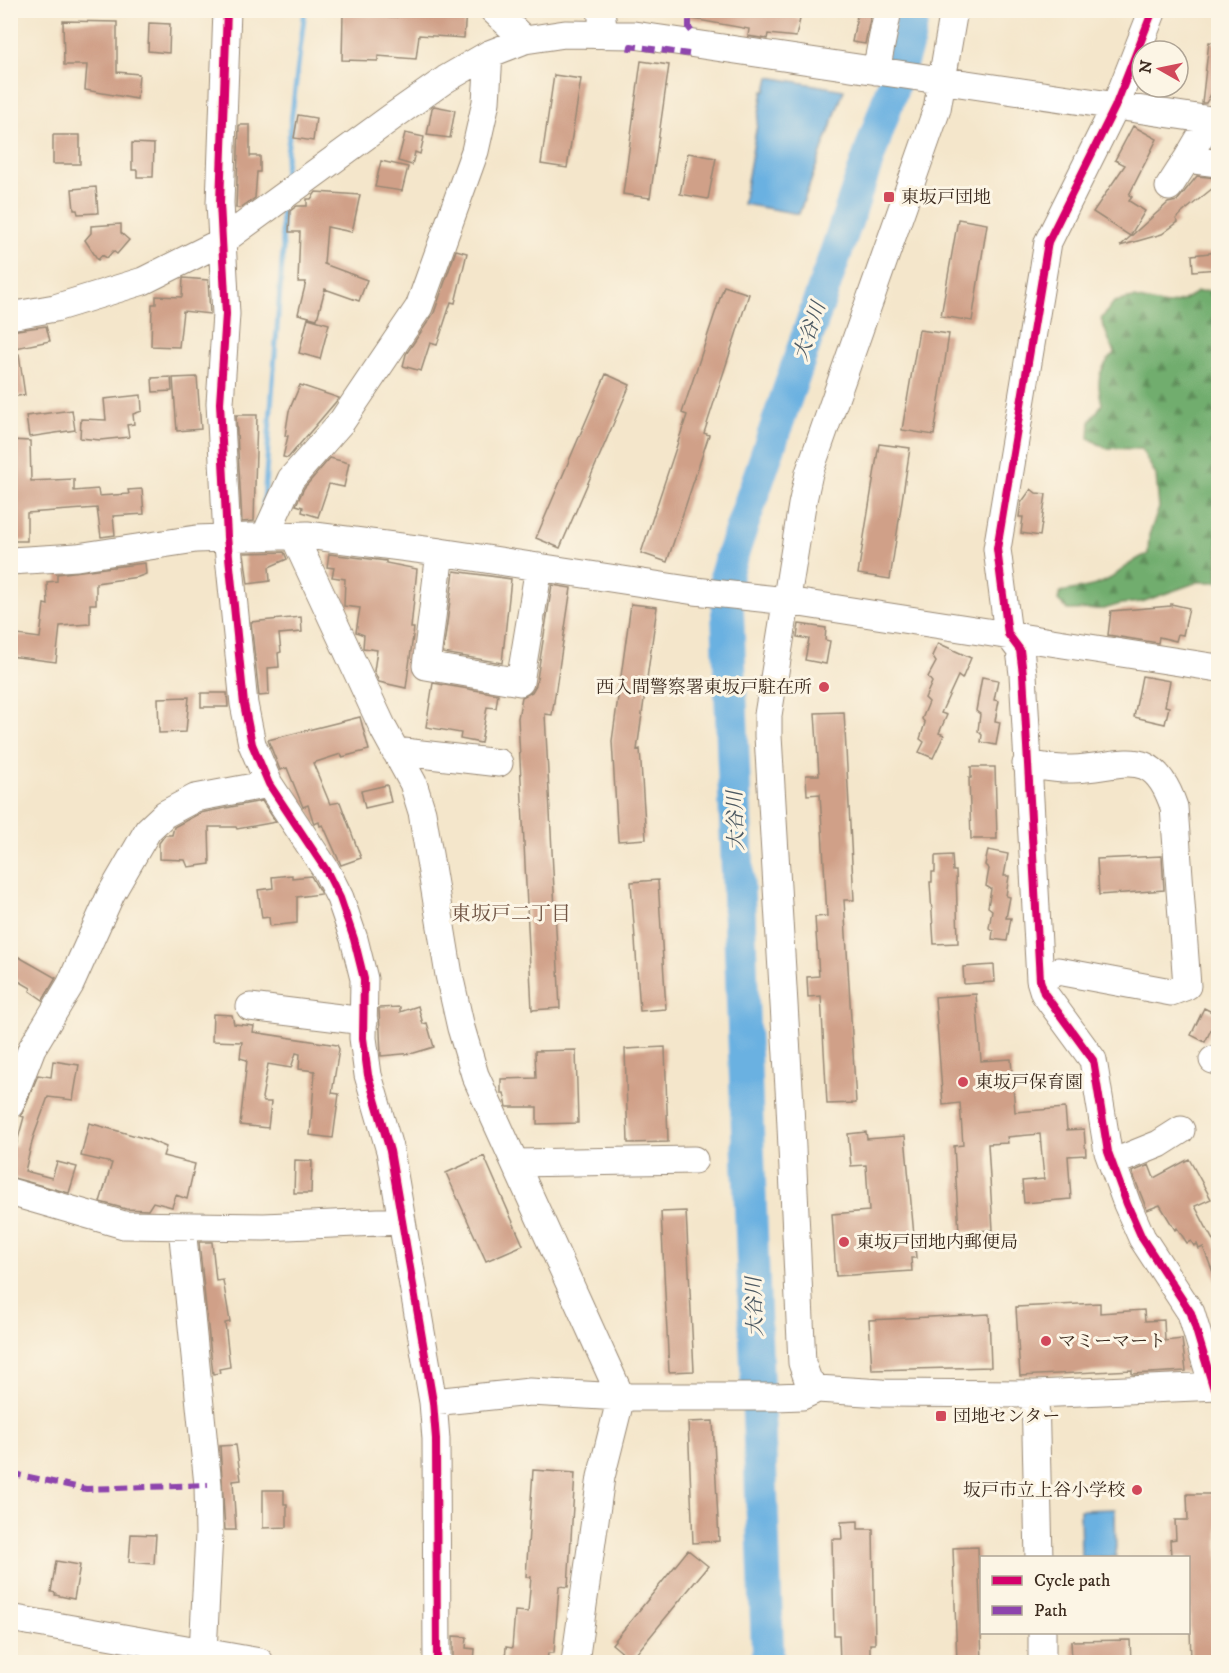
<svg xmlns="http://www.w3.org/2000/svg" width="1229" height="1673" viewBox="0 0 1229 1673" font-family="'IM FELL DW Pica','Noto Serif JP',serif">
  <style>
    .forest { fill: url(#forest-firs); stroke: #566c46; stroke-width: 1.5 }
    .water { fill: #6bb1e1; stroke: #536e80; stroke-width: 1.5 }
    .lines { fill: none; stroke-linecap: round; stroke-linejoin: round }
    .stream { stroke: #6bb1e1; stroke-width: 5 }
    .river { stroke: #6bb1e1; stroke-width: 33 }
    .building { fill: #d0a088 }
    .minor-casing { stroke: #988874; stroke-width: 29 }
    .minor { stroke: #fff; stroke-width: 27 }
    .quiet { stroke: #8e44ad; stroke-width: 6; stroke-dasharray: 12 6; stroke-linecap: butt }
    .cycleway-casing { stroke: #fcf5e5; stroke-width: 11 }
    .cycleway { stroke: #d6006c; stroke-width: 8 }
    .poi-dot { fill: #d1495b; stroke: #fcf5e5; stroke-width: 2 }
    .labels { text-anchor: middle; stroke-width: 6; stroke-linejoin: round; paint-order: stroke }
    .poi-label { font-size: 18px; fill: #3b2a1e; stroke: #fcf5e5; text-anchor: start }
    .water-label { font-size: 20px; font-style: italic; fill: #4c5962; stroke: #fcf5e5 }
    .neighbourhood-label { font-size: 20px; fill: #6f5343; stroke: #fcf5e5 }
  </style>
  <defs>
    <pattern id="forest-firs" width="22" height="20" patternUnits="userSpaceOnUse" patternTransform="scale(1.5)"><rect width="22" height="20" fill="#71ad6e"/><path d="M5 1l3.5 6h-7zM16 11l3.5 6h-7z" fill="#5e8d5a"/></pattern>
  </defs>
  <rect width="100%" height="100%" fill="#fcf5e5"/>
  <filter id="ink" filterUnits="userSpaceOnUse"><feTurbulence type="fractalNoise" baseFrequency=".0167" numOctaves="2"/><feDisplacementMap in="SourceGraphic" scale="12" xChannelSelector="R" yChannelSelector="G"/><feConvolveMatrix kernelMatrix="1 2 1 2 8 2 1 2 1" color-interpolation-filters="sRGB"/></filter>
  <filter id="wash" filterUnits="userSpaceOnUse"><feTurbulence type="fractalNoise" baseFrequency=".008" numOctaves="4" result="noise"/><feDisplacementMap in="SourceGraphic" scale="24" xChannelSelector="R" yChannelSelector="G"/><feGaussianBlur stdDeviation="1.35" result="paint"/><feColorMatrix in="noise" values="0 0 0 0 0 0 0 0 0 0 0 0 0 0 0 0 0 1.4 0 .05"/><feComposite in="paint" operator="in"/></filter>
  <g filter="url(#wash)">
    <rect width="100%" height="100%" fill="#f4e6cb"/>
    <!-- forest -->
    <path class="forest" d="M1218,290v292h-20l-56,20 -21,2 -17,5 -36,1 -10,-10 2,-8c19,-4 35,-4 51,-14 13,-9 22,-19 37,-24l1,-19 10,-27 -3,-33 -15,-26 -36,-1 -16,-10 1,-16 12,-18c-6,-23 -4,-34 12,-51l-13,-34 13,-17 20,-4 32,7 16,-4 15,-9z"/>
    <!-- water -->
    <path class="water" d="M769,77l75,13 -45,124 -56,-10 20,-113h3z
      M1115,1509l1,48h-35l-1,-47z"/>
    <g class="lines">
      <!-- stream -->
      <path class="stream" d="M283,185l22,-175
        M263,513l20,-263 -2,-41"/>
      <!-- river -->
      <path class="river" d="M768,1662l-42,-1089 182,-531 6,-32"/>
    </g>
    <g id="blocks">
      <!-- building -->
      <path class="building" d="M397,10h69l-2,28 -45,-3 -3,24 -38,-3v5l-36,-1 1,-46 54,3z
        M688,10h83l29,9 -4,18 -28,-3 -1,5 -19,-3 1,-7 -62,-11z
        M858,10h14l-7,34 -13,-2z
        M63,21l54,1v50l22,2 -2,25 -52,-9 2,-25h-23z
        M149,23l21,1 -1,29 -21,-2z
        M1209,42l9,1v39l-12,21h-4z
        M641,61l28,4 -19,133 -27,-4z
        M554,75l27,4 -14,89 -26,-4z
        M434,106l21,4 -5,28 -23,-3 5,-27z
        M298,115l18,3 -3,23 -19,-3z
        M239,125h11v31h10v16h-3l-2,26 -15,10h-4z
        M1133,126l24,13 -28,56 3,2 -3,4 16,10 -15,25 -37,-24 32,-47 -10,-5z
        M405,133l19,4 -4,17 -5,-2 -3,13 -14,-4z
        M53,135h27v29h-27z
        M132,143l22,1 -1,33h-16v-7h-5z
        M688,153l28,5 -8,41 -28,-5z
        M381,161l27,6 -6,24 -27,-4z
        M1197,176l21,2v6l-36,29 -6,6 2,3 -16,12 -42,12 48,-43 9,-2z
        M96,187l2,26 -20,1 -1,-4h-3l-2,-21z
        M316,192l44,3 -8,37 -25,-5 -3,37 43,16 -8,21 -34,-12 -8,30 -19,-5 8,-32h-8l2,-50h-11l1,-21 7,-5h10v-7h4z
        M958,219l29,5 -15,97 -31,-5z
        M121,224v9l8,7 -12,14 -4,-3 -6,7 -5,-3 -4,5 -13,-20 6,-7v-7z
        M456,250l11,3 -12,50 -4,-1 -14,43 -7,-2 -9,28 -18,-5 3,-12 28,-41z
        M1218,252v17l-25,2 -1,-16z
        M183,278l25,2 2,34 -27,-3 -4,36 -28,-1 1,-42h4v-8l26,1z
        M724,286l25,8 -45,139 5,2 -42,127 -26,-9 46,-138 -5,-2z
        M308,318l21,6 -9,35 -21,-6z
        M46,326l4,15 -40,8v-18z
        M919,330l30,4 -15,101 -32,-5z
        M19,354l6,41 -15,2v-42z
        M606,374l24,11 -70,163 -24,-10z
        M171,377l1,14 -19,1 -1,-14z
        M197,377l4,52 -24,2 -4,-53z
        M300,385l39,13 -51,60 -5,-1 5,-21h-3l4,-25z
        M141,395l1,16 -9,3 1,10 -7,1 2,12 -29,3 -20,-2 1,-19 25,1 -2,-21z
        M72,410l3,20 -46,7 -3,-21z
        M236,415h21l-3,106 -12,1z
        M10,440l20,1 1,40 43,-2v12l24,-2 1,7 30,-2 -1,-4 14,-1 2,25 -31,2 2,19 -14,2 -4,-29 -70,5v28h-17z
        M879,444l31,4 -20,131 -32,-5z
        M330,458l19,5 -5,24 -15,-3 -11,33 -16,-5 1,-5 -7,-2 8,-17z
        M1031,489l5,4 10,1 -6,42 -19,-3 2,-16h-4l2,-14z
        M284,552l3,7 -18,8 1,14 -22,3 -4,-31z
        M329,554l57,7v2l31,6 -6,59h3l-8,60 -27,-6 -5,-11 3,-21 -14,-2 1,-13 -8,-3 4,-24 -16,-2 1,-27 -13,-2 2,-9 -7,-1z
        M145,563l1,11 -8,3 -42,6v21h-6v20l-30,2 -4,36 -46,-6v-22l30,4 4,-34 4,1 -1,-23 10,-1v-7z
        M454,571l57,8 -9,84 -59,-10z
        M552,585l19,3 -19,127 -7,-1 15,294 -28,2 -14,-292 4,-21 10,-5 4,-7z
        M631,604l26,3 -20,143 3,-1 6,90 -28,2 -6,-100z
        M1171,604l18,4 -6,27 -5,-1 -2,7 -17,-4 -1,6 -50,-8 3,-24 60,-5z
        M301,617l1,15 -23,2 2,18 -3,1 1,14 -11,1 1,27 -10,1 -8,-74z
        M799,624l27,4 -1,12 5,1 -4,23 -21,-4 4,-21 -12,-2z
        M938,643l33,15 -9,21 -4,-3 -17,37 6,2 -8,18 5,2 -11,23 -14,-6 5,-10 -4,-3 5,-16 -3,-4 7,-17 -4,-4 7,-16 -4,-5 8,-15 -4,-6z
        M1142,676l28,5 -5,25 4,1 -4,17 -31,-7z
        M982,677l16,3 -4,20 5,1 -4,20 5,1 -4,23 -15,-3 1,-7 -4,-4 2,-17 -4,-3z
        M433,683l65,11 -2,14 -9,-1 -6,36 -21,-4 1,-6 -35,-6z
        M201,693h26l1,14h-27z
        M189,697l-3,35 -27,1 -1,-35z
        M844,712l10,188h-10l12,203 -29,1 -6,-108 -13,1 -1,-20 12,-1 -4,-59 12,-1 -7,-122 -13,1 -1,-20h13l-4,-62z
        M360,717l9,33 -27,7 -1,-3 -28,9 17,41 10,-2 21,56 -20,7 -18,-40 -3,1 -1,-4 -5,2 -6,-19 -5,2 -16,-39 -7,2 -12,-30z
        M971,767h24l2,72h-26l-2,-61h2z
        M387,785l4,17 -26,6 -4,-17z
        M262,801l14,21 -39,7 -1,-2h-27l1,37 -22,3 -3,-7 -26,-1v-16l6,-8h7l2,-8 26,-14z
        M988,850l20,4 -4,22h5l-3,20 4,1 -4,21h5l-4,23 -15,-2 1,-8 -4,-3 3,-18 -4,-3 3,-18 -5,-3 3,-17 -4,-4z
        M952,855l1,16h3l2,72 -24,1 -4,-62h2v-10h3v-16z
        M1162,856l2,34 -65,5 -2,-36z
        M292,875v3l19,-2 10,18 -24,3v26l-27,3 -1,-9 -7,1 -4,-28 15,-2 -1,-11z
        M658,880l8,129 -26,2 -9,-129z
        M10,952l46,26 -13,22 -13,-9 1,-3 -21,-12z
        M994,965l1,17 -31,2 -1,-17z
        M976,994l5,67 30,-2 4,53 50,-4 2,22 17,-1 2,26 -18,1 3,43 -47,4 -2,-22 22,-2 -4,-45 -33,3 1,6 -20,1 5,86 -34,2 -5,-86 9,-1 -3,-42 -17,2 -8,-108z
        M418,1006l5,18 4,-1 7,24 -20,6 -33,3 -2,-48 21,-1v5z
        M1204,1008l14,7 -13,27 -14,-7z
        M213,1014l19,1 2,9 20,2 -1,6 84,13 2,4 -7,44 7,1 -6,44 -23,-3 5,-64 -16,-2 1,-15 -4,-1 -5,15 -23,-4 -6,34 2,4h7l-3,26 -28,-3 7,-65 -7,-2 2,-16 -30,-1z
        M665,1047l3,95 -40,1 -3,-94z
        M576,1050l2,73 -41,1v-17h-30l-3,-14h-3v-14l35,-1 -1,-27z
        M53,1061l26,4 -6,35 -25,-3 -15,41 -8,33 27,7 5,-16 20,5 -8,26 -59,-16v-32l6,1 8,-29 -3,-1 17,-41 13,2z
        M89,1123l58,16 19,8 -3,9 32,8 -8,35 -11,-4 -4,12 -19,-5 -5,8 -22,-1 -26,-7 12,-39 -31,-7z
        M866,1132l1,7 38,-3 11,122h-5l1,13 -76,5 -4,-62 37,-3 -3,-46 -15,1 -3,-32z
        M484,1156l39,89 -37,16 -40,-88z
        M1189,1159l22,40 -16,7 23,44v35l-15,-38 -4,2 -2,-5 -3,2 -3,-5 -4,2 -10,-15 -2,2 -15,-25 -13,5 -15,-38 17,-7 5,13z
        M295,1160l17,1 -1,32h-17z
        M686,1211l8,160 -25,1 -8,-160z
        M199,1242h13l4,39 7,-1 7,42 -5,1 5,44 -11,2 1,4 -7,1z
        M1100,1303v10l44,-3 1,11 19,-1 1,21 17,-2 4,32 -54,3v-4l-112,6 -4,-69z
        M989,1314l2,53 -119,3 -3,-50z
        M713,1421l6,120 -26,2 -5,-121z
        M236,1445l5,35 -8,1 3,49h-11l-5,-84z
        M533,1470l42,3 -7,114 -9,-1 -5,67h-6l-1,9h-42l1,-15 6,1 3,-37 13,1 3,-35h-5z
        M263,1490h21v14h3v23l-24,1z
        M1187,1494h31v168h-27l-3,-106 -17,1 -1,-17 6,-1 -1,-19h13z
        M858,1521v8h15l2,115h-5v18h-30l-1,-27h-5l-2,-96h10l-1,-17z
        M131,1534l25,1 -2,29 -25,-2z
        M978,1547l4,115h-25l-4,-114z
        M688,1550l20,16 -77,94 -19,-16z
        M56,1561l24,4 -6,34 -19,-4 1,-2 -5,-1z
        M453,1636l14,1 -1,11 9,1 -1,13h-21z
        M1130,1640l1,22h-59l-1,-21z"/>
    </g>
  </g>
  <g filter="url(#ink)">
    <use href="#blocks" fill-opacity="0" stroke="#988874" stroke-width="1.5"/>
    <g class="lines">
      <!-- minor casing -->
      <g class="minor-casing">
        <path id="minor" d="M227,10l-7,193 6,111 -6,89 7,134 17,167 8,40 17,40 57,86 14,28 14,41 10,40 -1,59 5,37 22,76 43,251 3,37 1,223
          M493,10l32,30
          M601,10l3,25
          M1153,10l-38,97 -67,135 -51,307 11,85 12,16 3,24 17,306 4,13 49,67 15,92 19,52 15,34 49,75 22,73
          M876,71l12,-61
          M1210,120l-23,39 31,4
          M1169,187l18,-28
          M10,316l45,-8 88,-27 78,-39 171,-125 54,-38 43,-25 36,-14 40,-6 69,1 584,86
          M265,536l26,-57 51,-58 77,-114 56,-156 11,-49 3,-48
          M294,536l90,194 29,53 9,29 27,163 12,53 14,47 146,322 -20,80 -26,185
          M440,552l-14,114 94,16 19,-115
          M10,561l67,-4 119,-18 111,-4 133,17 255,39 92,10 431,67
          M395,751l104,12
          M1026,764c15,2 31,6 46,5 50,-1 80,-27 102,38l13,179 -16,6 -113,-21 -18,9
          M250,1007l114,14
          M1213,1060l5,1
          M10,1105l22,-57 38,-63 41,-91 37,-64 17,-16 30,-16 74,-14
          M515,1163l179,-3
          M1112,1163l47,-19 22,-14
          M10,1192l114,33 140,2 137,-6
          M182,1227l26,258 1,49 -6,118
          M817,1389l-9,-9 -6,-17 -12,-258 -22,-369v-21l34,-210 7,-32 128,-364 17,-99
          M1035,1394l4,164
          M433,1402l97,-10 91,5h155l26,-1 15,-7 65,4 153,1 183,-8
          M10,1618l250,44
          M1042,1632v30"/>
      </g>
      <!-- minor -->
      <use href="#minor" class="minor"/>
      <!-- quiet -->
      <path class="quiet" d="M689,20v8l4,5
        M630,51l1,-5 58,8
        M10,1473l76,16 122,-4"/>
      <!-- cycleway casing -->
      <g class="cycleway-casing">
        <path id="cycleway" d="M227,10l-7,193 6,111 -6,89 7,134 17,167 8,40 17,40 57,86 14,28 14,41 10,40 -1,59 5,37 22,76 43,251 3,37 1,223
          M1153,10l-38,97 -67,135 -51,307 11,85 12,16 3,24 17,306 4,13 49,67 15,92 19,52 15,34 49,75 22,73"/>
      </g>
      <!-- cycleway -->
      <use href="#cycleway" class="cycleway"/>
    </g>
  </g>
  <!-- markers -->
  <g class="poi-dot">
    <rect x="883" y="191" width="12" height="12" rx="3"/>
    <circle cx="824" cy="687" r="6"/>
    <circle cx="963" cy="1082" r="6"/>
    <circle cx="844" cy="1242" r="6"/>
    <circle cx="1046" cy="1341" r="6"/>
    <rect x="935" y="1410" width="12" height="12" rx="3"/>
    <circle cx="1137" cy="1490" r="6"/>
  </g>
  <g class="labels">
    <!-- poi labels -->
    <g class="poi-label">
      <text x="901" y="203">東坂戸団地</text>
      <text x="812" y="693" text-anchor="end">西入間警察署東坂戸駐在所</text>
      <text x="975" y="1088">東坂戸保育園</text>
      <text x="856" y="1248">東坂戸団地内郵便局</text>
      <text x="1058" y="1347">マミーマート</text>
      <text x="953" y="1422">団地センター</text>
      <text x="1125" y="1496" text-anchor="end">坂戸市立上谷小学校</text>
    </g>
    <!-- water labels -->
    <g class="water-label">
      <text transform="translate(809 331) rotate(-71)" y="7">大谷川</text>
      <text transform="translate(735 821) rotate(-92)" y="7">大谷川</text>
      <text transform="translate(754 1307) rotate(-92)" y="7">大谷川</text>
    </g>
    <!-- neighbourhood labels -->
    <g class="neighbourhood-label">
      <text x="511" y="920">東坂戸二丁目</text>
    </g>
  </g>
  <!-- margin -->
  <rect width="1229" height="1673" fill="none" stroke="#fcf5e5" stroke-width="36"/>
  <!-- legend -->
  <rect x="980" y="1556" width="210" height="78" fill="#fcf5e5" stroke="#afa495" stroke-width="1.5"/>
  <rect x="992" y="1576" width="30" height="9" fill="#d6006c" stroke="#afa495" stroke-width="1.5"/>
  <text x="1034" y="1586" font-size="18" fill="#3b2a1e">Cycle path</text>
  <rect x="992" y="1606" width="30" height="9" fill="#8e44ad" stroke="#afa495" stroke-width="1.5"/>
  <text x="1034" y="1616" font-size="18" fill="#3b2a1e">Path</text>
  <!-- north arrow -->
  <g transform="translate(1160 69) rotate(279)"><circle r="28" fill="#fcf5e5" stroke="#afa495" stroke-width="1.5"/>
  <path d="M0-4.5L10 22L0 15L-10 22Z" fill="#d1495b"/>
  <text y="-9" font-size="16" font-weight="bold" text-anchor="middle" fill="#3b2a1e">N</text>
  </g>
</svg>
